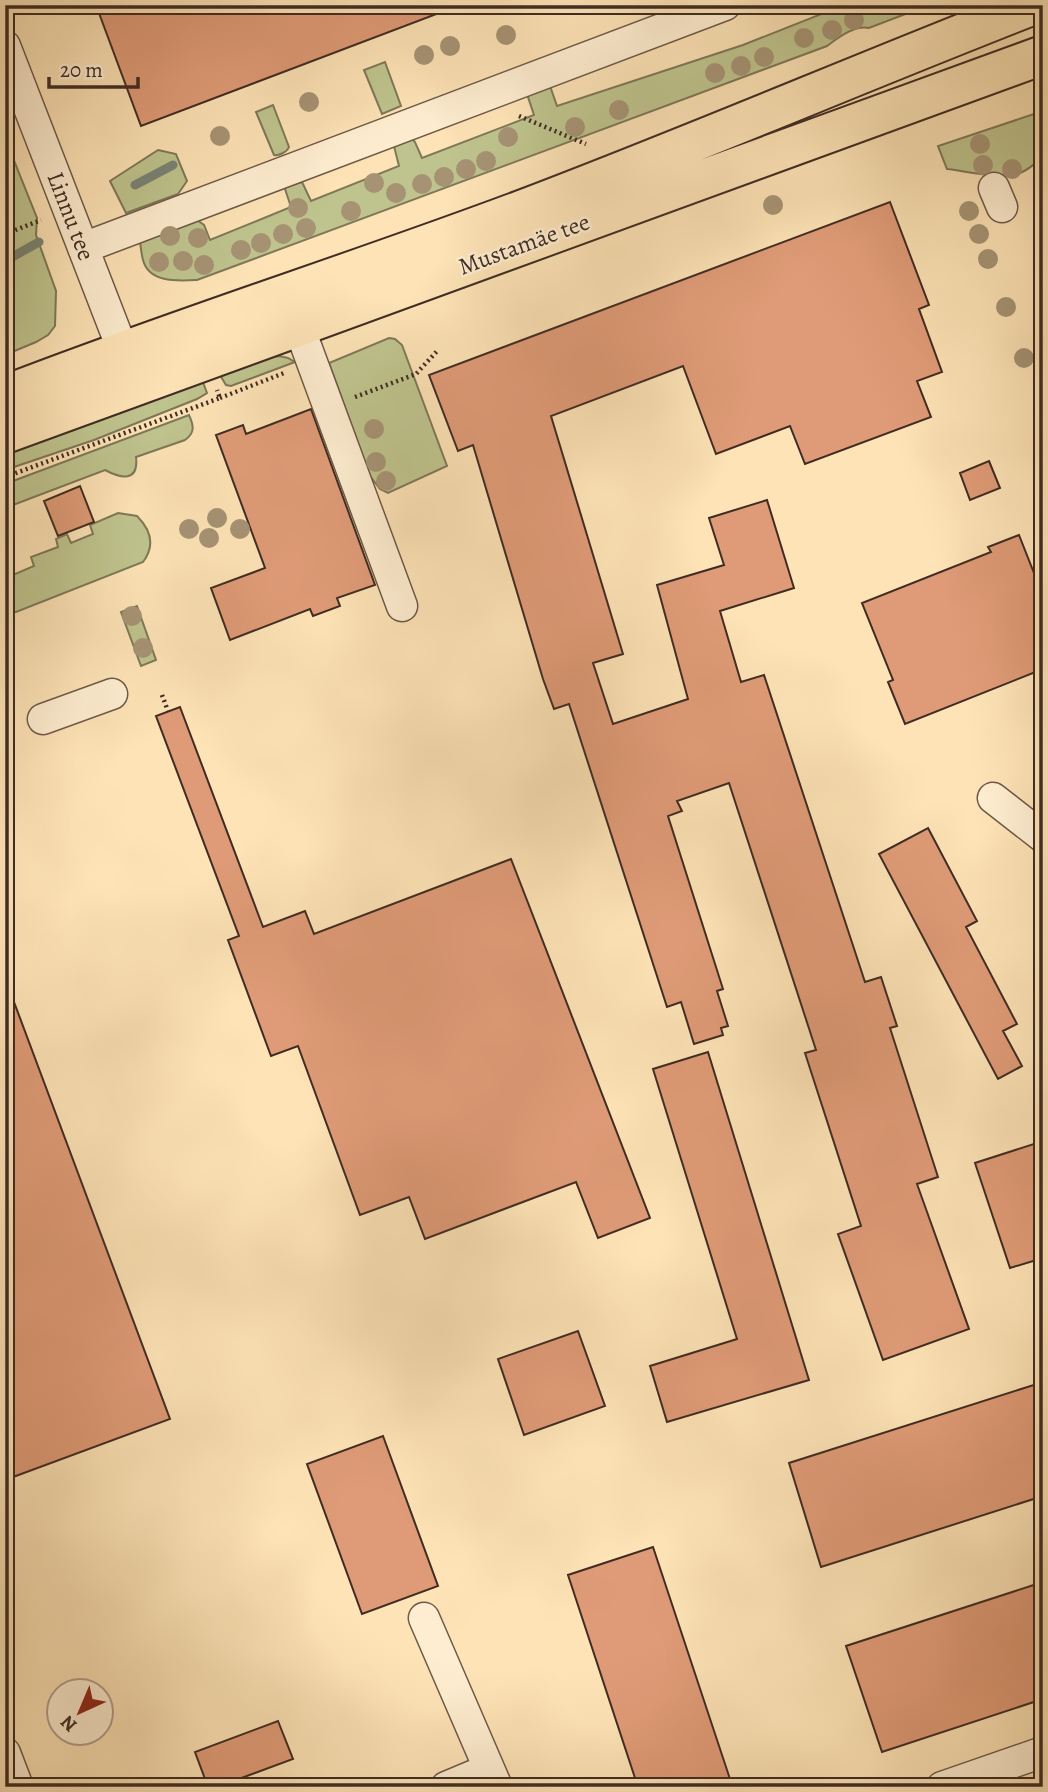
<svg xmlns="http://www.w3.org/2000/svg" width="1048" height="1792" viewBox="0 0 1048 1792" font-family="Alegreya,serif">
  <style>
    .green { fill: #bfc48e; stroke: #7f7859; stroke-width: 2 }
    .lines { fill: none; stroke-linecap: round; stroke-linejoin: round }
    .stream { stroke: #798475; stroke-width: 9 }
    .building { fill: #df9b77; stroke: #3f2c24; stroke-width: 2 }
    .minor-casing { stroke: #6e5a48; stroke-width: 33 }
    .major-casing { stroke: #3f2c24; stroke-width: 42 }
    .path { stroke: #3f2c24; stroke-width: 4.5; stroke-dasharray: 2 3.5; stroke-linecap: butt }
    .minor { stroke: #feedd0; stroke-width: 30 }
    .major { stroke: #fde3b6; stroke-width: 38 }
    .tree { fill: #a69374 }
    .labels { text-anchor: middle; stroke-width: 5; stroke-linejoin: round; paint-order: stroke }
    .street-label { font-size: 24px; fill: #3f2c24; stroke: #feedd0 }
  </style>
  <rect width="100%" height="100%" fill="#fde3b6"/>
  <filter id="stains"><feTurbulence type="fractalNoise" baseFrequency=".00286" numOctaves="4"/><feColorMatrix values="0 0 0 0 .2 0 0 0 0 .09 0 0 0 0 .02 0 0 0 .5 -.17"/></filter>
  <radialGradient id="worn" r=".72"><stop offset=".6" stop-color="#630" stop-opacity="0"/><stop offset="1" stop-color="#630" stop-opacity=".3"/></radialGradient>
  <!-- green -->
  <path class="green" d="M844,5h85l-60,23c-15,-3 -31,10 -42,18l-630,234c-20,1 -48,3 -54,-20 -2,-7 -2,-15 -4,-22l58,-18 7,5 6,15 81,-33 -6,-18 2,-3 15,-4 9,19 88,-35 -5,-20 18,-7 3,3 7,16 112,-43 -6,-18 2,-4 20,-7 7,20 186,-61z
    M385,62l16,44 -19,8 -18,-44z
    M273,105l16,42c-2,5 -10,9 -15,8l-18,-43z
    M1043,111v46c-7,6 -15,13 -23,16 -18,7 -54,-2 -73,-4l-9,-23z
    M5,138l32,80 -1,17 20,56 -1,35 -7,9 -12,7 -31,13z
    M158,150l18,4 11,27 -9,13 -52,19 -16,-32z
    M389,338l6,1 7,6 45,121 -59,27 -8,-4 -10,-13 -41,-113z
    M279,356l9,2 7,4 -64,24 -5,-1 -6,-10 37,-15z
    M203,382l4,11 -10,6 -103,41 -89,30v-15z
    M189,415c5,11 6,18 -4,25l-49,17c3,26 -16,21 -31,13l-100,38v-24z
    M118,513l19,3c14,14 18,30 6,46l-127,50h-11v-45h4l4,8 21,-9 -3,-9 27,-10 -2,-8 11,-5 4,9 22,-9 -3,-9z
    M137,606l19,54 -15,6 -20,-54z"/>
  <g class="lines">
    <!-- stream -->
    <path class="stream" d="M135,185l38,-20
      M5,261l34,-19"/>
  </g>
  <!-- building -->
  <path class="building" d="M96,5h358l1,2 -314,119z
    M890,202l39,103 -10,4 23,63 -25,9 14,36 -126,47 -15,-38 -74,28 -33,-88 -132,50 72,238 -30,9 20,61 75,-25 -31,-114 67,-20 -15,-47 58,-18 27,88 -74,23 21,71 23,-7 101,307 16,-5 16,49 -7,2 48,149 -21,7 52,145 -86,31 -45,-126 23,-8 -56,-173 11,-3 -87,-267 -52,18 5,10 -14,5 55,173 -6,2 11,35 -7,2 2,7 -29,9 -13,-42 -14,5 -98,-303 -15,5 -11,-30 -70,-234 -15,6 -29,-76z
    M311,409l64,176 -38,13 3,8 -27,10 -3,-7 -80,31 -19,-52 54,-20 -49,-133 27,-10 3,9z
    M989,461l11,27 -30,12 -10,-27z
    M80,486l14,36 -36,14 -14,-35z
    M1019,535l24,61v73l-138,55 -17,-42 5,-2 -31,-77 129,-51 -3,-5z
    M180,707l83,220 42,-16 9,23 197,-75 139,359 -52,20 -22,-56 -151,57 -16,-42 -49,18 -62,-169 -27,10 -43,-116 11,-4 -83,-220z
    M928,828l49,93 -11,6 51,97 -14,7 19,35 -24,13 -119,-225z
    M5,986h3l162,433 -165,61z
    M708,1052l101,328 -142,42 -17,-56 87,-27 -84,-270z
    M1043,1141v117l-33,10 -35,-105z
    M578,1331l27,75 -81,29 -26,-76z
    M1043,1382v114l-222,71 -32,-104z
    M383,1436l55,150 -76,28 -55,-150z
    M653,1547l77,232 -25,8h-67l-70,-212z
    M1043,1582v117l-161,53 -36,-106z
    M278,1721l15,38 -76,28h-9l-13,-35z"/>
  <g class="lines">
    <!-- minor casing -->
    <g class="minor-casing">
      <path id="minor" d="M5,46l125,323
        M994,188l8,19
        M83,248l642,-243
        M299,327l103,279
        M43,719l69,-25
        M993,798l50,39
        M424,1618l73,169
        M5,1753l13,34
        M446,1787l43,-18
        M942,1787l101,-35"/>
    </g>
    <!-- major casing -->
    <g class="major-casing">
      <path id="major" d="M5,395c170,-66 345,-121 516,-185 172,-65 341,-138 513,-205
        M5,434l1038,-379"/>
    </g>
    <!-- path -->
    <path class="path" d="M519,116l67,28
      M5,234l36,-14
      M355,397l61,-23 22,-24
      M220,398l64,-25
      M5,477l215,-79 -3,-8
      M162,695l6,16"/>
    <!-- minor -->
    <use href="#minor" class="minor"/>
    <!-- major -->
    <use href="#major" class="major"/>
  </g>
  <!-- trees -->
  <g class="tree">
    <circle cx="854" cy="20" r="10"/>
    <circle cx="832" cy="30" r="10"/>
    <circle cx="506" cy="35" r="10"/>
    <circle cx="804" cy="38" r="10"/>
    <circle cx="450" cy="46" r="10"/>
    <circle cx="424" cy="55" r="10"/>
    <circle cx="764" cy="57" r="10"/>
    <circle cx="741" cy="66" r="10"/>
    <circle cx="715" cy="73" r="10"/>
    <circle cx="309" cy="102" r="10"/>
    <circle cx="619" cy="110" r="10"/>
    <circle cx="575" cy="127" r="10"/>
    <circle cx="220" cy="136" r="10"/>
    <circle cx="508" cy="137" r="10"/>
    <circle cx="980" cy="144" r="10"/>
    <circle cx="486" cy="161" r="10"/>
    <circle cx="983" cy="165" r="10"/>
    <circle cx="466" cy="169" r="10"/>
    <circle cx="1012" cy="169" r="10"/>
    <circle cx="444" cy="177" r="10"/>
    <circle cx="374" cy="183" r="10"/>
    <circle cx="422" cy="184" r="10"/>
    <circle cx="396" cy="193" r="10"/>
    <circle cx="773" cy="205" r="10"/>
    <circle cx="298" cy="208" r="10"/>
    <circle cx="351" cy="211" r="10"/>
    <circle cx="969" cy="211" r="10"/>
    <circle cx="306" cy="228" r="10"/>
    <circle cx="283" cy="234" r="10"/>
    <circle cx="979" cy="234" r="10"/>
    <circle cx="170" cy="236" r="10"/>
    <circle cx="198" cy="238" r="10"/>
    <circle cx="261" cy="243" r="10"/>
    <circle cx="241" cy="250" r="10"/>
    <circle cx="988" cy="259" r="10"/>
    <circle cx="183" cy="261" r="10"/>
    <circle cx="159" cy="262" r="10"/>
    <circle cx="204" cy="265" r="10"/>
    <circle cx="1006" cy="307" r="10"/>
    <circle cx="1024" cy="358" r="10"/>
    <circle cx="374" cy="429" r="10"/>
    <circle cx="376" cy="462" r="10"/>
    <circle cx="386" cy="481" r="10"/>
    <circle cx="217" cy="518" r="10"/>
    <circle cx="189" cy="529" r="10"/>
    <circle cx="240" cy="529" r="10"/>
    <circle cx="209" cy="538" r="10"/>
    <circle cx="132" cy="616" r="10"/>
    <circle cx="143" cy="648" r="10"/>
  </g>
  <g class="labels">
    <!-- street labels -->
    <g class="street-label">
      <text transform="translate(71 216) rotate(69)" y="8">Linnu tee</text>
      <text transform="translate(524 244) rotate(-20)" y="8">Mustamäe tee</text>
    </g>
  </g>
  <!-- margin -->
  <rect width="1048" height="1792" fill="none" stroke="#fde3b6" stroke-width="28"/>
  <rect x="7" y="7" width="1034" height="1778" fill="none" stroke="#3f2c24" stroke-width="3.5"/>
  <rect x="14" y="14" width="1020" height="1764" fill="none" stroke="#3f2c24" stroke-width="2"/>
  <!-- north arrow -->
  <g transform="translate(80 1712) rotate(224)"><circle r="33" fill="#feedd0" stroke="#b2a08b" stroke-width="2"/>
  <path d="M0-5L12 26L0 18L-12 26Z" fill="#8f2418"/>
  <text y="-10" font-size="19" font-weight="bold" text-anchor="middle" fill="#3f2c24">N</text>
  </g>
  <!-- scale -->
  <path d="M49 77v10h89v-10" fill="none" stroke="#3f2c24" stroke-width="3.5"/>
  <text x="60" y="77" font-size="21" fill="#3f2c24" stroke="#feedd0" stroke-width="5" paint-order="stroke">20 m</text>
  <rect width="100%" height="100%" filter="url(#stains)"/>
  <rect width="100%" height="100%" fill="url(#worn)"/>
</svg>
